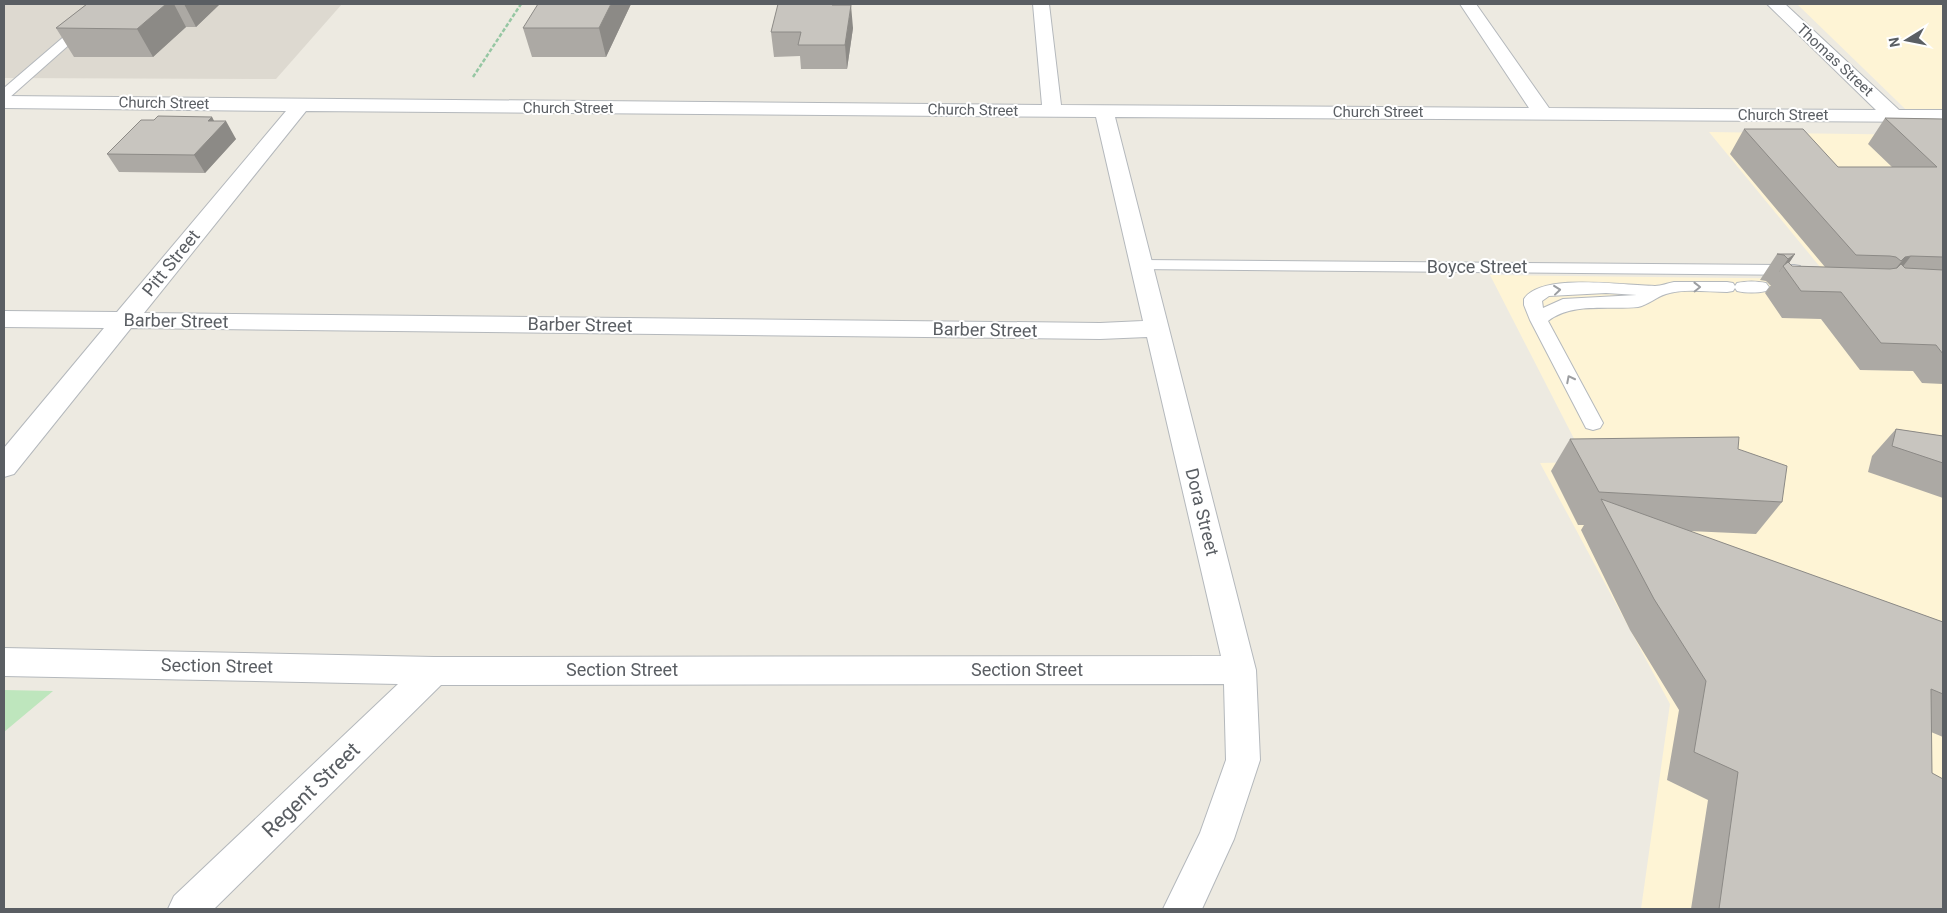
<svg xmlns="http://www.w3.org/2000/svg" width="1947" height="913" viewBox="0 0 1947 913" font-family="Roboto,sans-serif">
  <style>
    .commercial { fill: #fef4d5 }
    .education { fill: #ddd9d0 }
    .green { fill: #bee6bd }
    .lines { fill: none; stroke-linecap: round; stroke-linejoin: round }
    .lane-casing { stroke: #b4b8bc; stroke-width: 2 }
    .street-casing { stroke: #b4b8bc; stroke-width: 2 }
    .path { stroke: #96c7a3; stroke-width: 2.5; stroke-dasharray: 4 2; stroke-linecap: butt }
    .lane { fill: #fff; fill-rule: evenodd }
    .street { fill: #fff; fill-rule: evenodd }
    .wall { fill: #aca9a4 }
    .shaded-wall { fill: #8c8a86 }
    .building { fill: #c8c5bf; stroke: #8c8a86 }
    .oneway { stroke: #9c9ea1 }
    .labels { text-anchor: middle; stroke-width: 4; stroke-linejoin: round; paint-order: stroke }
    .far-street-label { font-size: 15px; fill: #5a5e63; stroke: #fff }
    .street-label { font-size: 18px; fill: #5a5e63; stroke: #fff }
    .near-street-label { font-size: 21px; fill: #5a5e63; stroke: #fff }
  </style>
  <rect width="100%" height="100%" fill="#edeae1"/>
  <!-- commercial -->
  <path class="commercial" d="M1797,4h146v905h-302l29,-205 -130,-241 46,-1 -96,-187 340,4 -121,-147 223,3z"/>
  <!-- education -->
  <path class="education" d="M4,4h338l-66,75 -272,-1z"/>
  <!-- green -->
  <path class="green" d="M4,690l49,1 -49,41z"/>
  <g class="lines">
    <!-- lane casing -->
    <g class="lane-casing">
      <path id="lane" d="M102,4h13l-106,94 -5,1v-11z
        M1141,260l653,5 6,1 2,4 -2,4 -6,1 -659,-6 -2,-4 2,-4z
        M1674,282h53l6,1 2,3 2,-3c9,-2 20,-2 29,0l3,4 -3,4c-9,2 -20,2 -29,0l-2,-3 -2,3 -6,1c-19,0 -43,-4 -61,2 -10,3 -18,11 -28,13 -29,3 -66,-5 -90,14l55,102 -3,5 -7,2 -7,-2 -56,-108 -6,-15v-6c18,-27 101,-13 131,-13 6,0 13,-3 19,-4zM1606,293l31,2 -74,4 -20,9 -1,-7 7,-5z"/>
    </g>
    <!-- street casing -->
    <g class="street-casing">
      <path id="street" d="M1033,4h16l12,101 468,3 -69,-104h16l73,104 327,2 -109,-106h18l114,106h44v12l-828,-5 141,553 4,90 -26,79 -32,70h-39l37,-76 26,-73 -2,-76 -783,1 -227,224h-46l6,-13 224,-212 -394,-8v-28l430,9 787,-1 -74,-319 -47,2 -969,-11 -117,146 -10,3v-29l100,-120 -100,-1v-16l113,1 169,-201 -282,-3v-12l1038,9zM306,111l790,6 47,204 -43,2 -956,-10z"/>
    </g>
    <!-- path -->
    <path class="path" d="M473,77l48,-73"/>
    <!-- lane -->
    <use href="#lane" class="lane"/>
    <!-- street -->
    <use href="#street" class="street"/>
  </g>
  <!-- wall -->
  <path class="wall" d="M87,4h133l-24,23h-10l-33,30h-79l-18,-29z
    M631,4l-25,53h-74l-9,-29z
    M837,5l16,23 -6,41h-46l-1,-13 -26,1 -3,-25z
    M212,117l2,4 22,18 -31,34 -86,-1 -12,-18 47,-34z
    M1885,118l58,1v265l-21,-1 -9,-12 -53,-1 -39,-51 -39,-1 -17,-25 6,-8h-1l-4,-4 -6,-1 17,-26h18l-6,9 3,3 33,1 -95,-113 14,-25 94,38h54l-24,-23z
    M1896,429l47,7v62l-75,-26 4,-16z
    M1570,439l212,63 -26,32 -67,-3 254,91v115l-12,-5 1,41 11,136h-252l17,-109 -41,-20 12,-70 -49,-80 -49,-100 3,-5h-6l-27,-54z"/>
  <!-- shaded-wall -->
  <path class="shaded-wall" d="M166,4h8l12,23 -33,30 -16,-28z
    M184,4h36l-24,23z
    M611,4h20l-25,53 -7,-29z
    M851,5l2,23 -6,41 -2,-24z
    M212,117l6,12 8,-8 10,18 -31,34 -11,-18 14,-34z
    M1795,254l-10,15 -2,-3 -13,19 18,-26z
    M1911,256l-20,26 -11,6 25,-31z"/>
  <!-- building -->
  <path class="building" d="M87,4h79l-29,25 -81,-1z
    M538,4h73l-12,24h-76z
    M778,4h54v1h19l-6,40h-47l3,-13h-30z
    M158,116l54,1 -4,4h18l-32,34 -87,-1 34,-34h13z
    M1885,118l58,1v138l-32,-1 -6,1 -4,4 -5,-4 -6,-1 -34,-1 -112,-126h59l35,38h99z
    M1777,254h18l-7,5 -4,-4z
    M1788,262l4,4 98,3 7,-1 4,-4 4,4 38,2v84l-7,-9 -55,-2 -40,-51 -40,-1 -18,-25z
    M1896,429l47,7v27l-51,-17z
    M1739,437l-1,12 49,17 -5,36 -183,-10 -29,-53z
    M1601,499l342,123v72l-12,-5 1,84 11,6v130h-224l19,-137 -44,-20 12,-71 -52,-82z"/>
  <!-- one-way arrows -->
  <defs><path id="oneway-chevron" d="M-2-3.5L2.5 0L-2 3.5" fill="none" stroke-width="1.6" stroke-linecap="round" stroke-linejoin="round" transform="scale(1.25)"/></defs>
  <g class="oneway">
    <use href="#oneway-chevron" transform="translate(1697 287) rotate(-1)"/>
    <use href="#oneway-chevron" transform="translate(1557 290) rotate(-6)"/>
    <use href="#oneway-chevron" transform="translate(1570 379) rotate(-117)"/>
  </g>
  <g class="labels">
    <!-- far-street labels -->
    <g class="far-street-label">
      <text transform="translate(1835 60) rotate(43)" y="5">Thomas Street</text>
      <text transform="translate(164 103) rotate(1)" y="5">Church Street</text>
      <text x="568" y="113">Church Street</text>
      <text transform="translate(973 110) rotate(1)" y="5">Church Street</text>
      <text x="1378" y="117">Church Street</text>
      <text x="1783" y="120">Church Street</text>
    </g>
    <!-- street labels -->
    <g class="street-label">
      <text transform="translate(171 263) rotate(-51)" y="6">Pitt Street</text>
      <text x="1477" y="273">Boyce Street</text>
      <text transform="translate(176 321) rotate(1)" y="6">Barber Street</text>
      <text transform="translate(580 325) rotate(1)" y="6">Barber Street</text>
      <text transform="translate(985 330) rotate(1)" y="6">Barber Street</text>
      <text transform="translate(1202 512) rotate(76)" y="6">Dora Street</text>
      <text transform="translate(217 666) rotate(1)" y="6">Section Street</text>
      <text x="622" y="676">Section Street</text>
      <text x="1027" y="676">Section Street</text>
    </g>
    <!-- near-street labels -->
    <g class="near-street-label">
      <text transform="translate(311 790) rotate(-44)" y="7">Regent Street</text>
    </g>
  </g>
  <!-- border -->
  <rect width="1947" height="913" fill="none" stroke="#5a5e63" stroke-width="10"/>
  <!-- north arrow -->
  <g transform="translate(1907 40) rotate(260)" stroke="#ffffff" stroke-width="4" paint-order="stroke">
  <path d="M0-4L9 19L0 12L-9 19Z" fill="#5a5e63"/>
  <text y="-8" font-size="14" font-weight="bold" text-anchor="middle" fill="#5a5e63">N</text>
  </g>
</svg>
